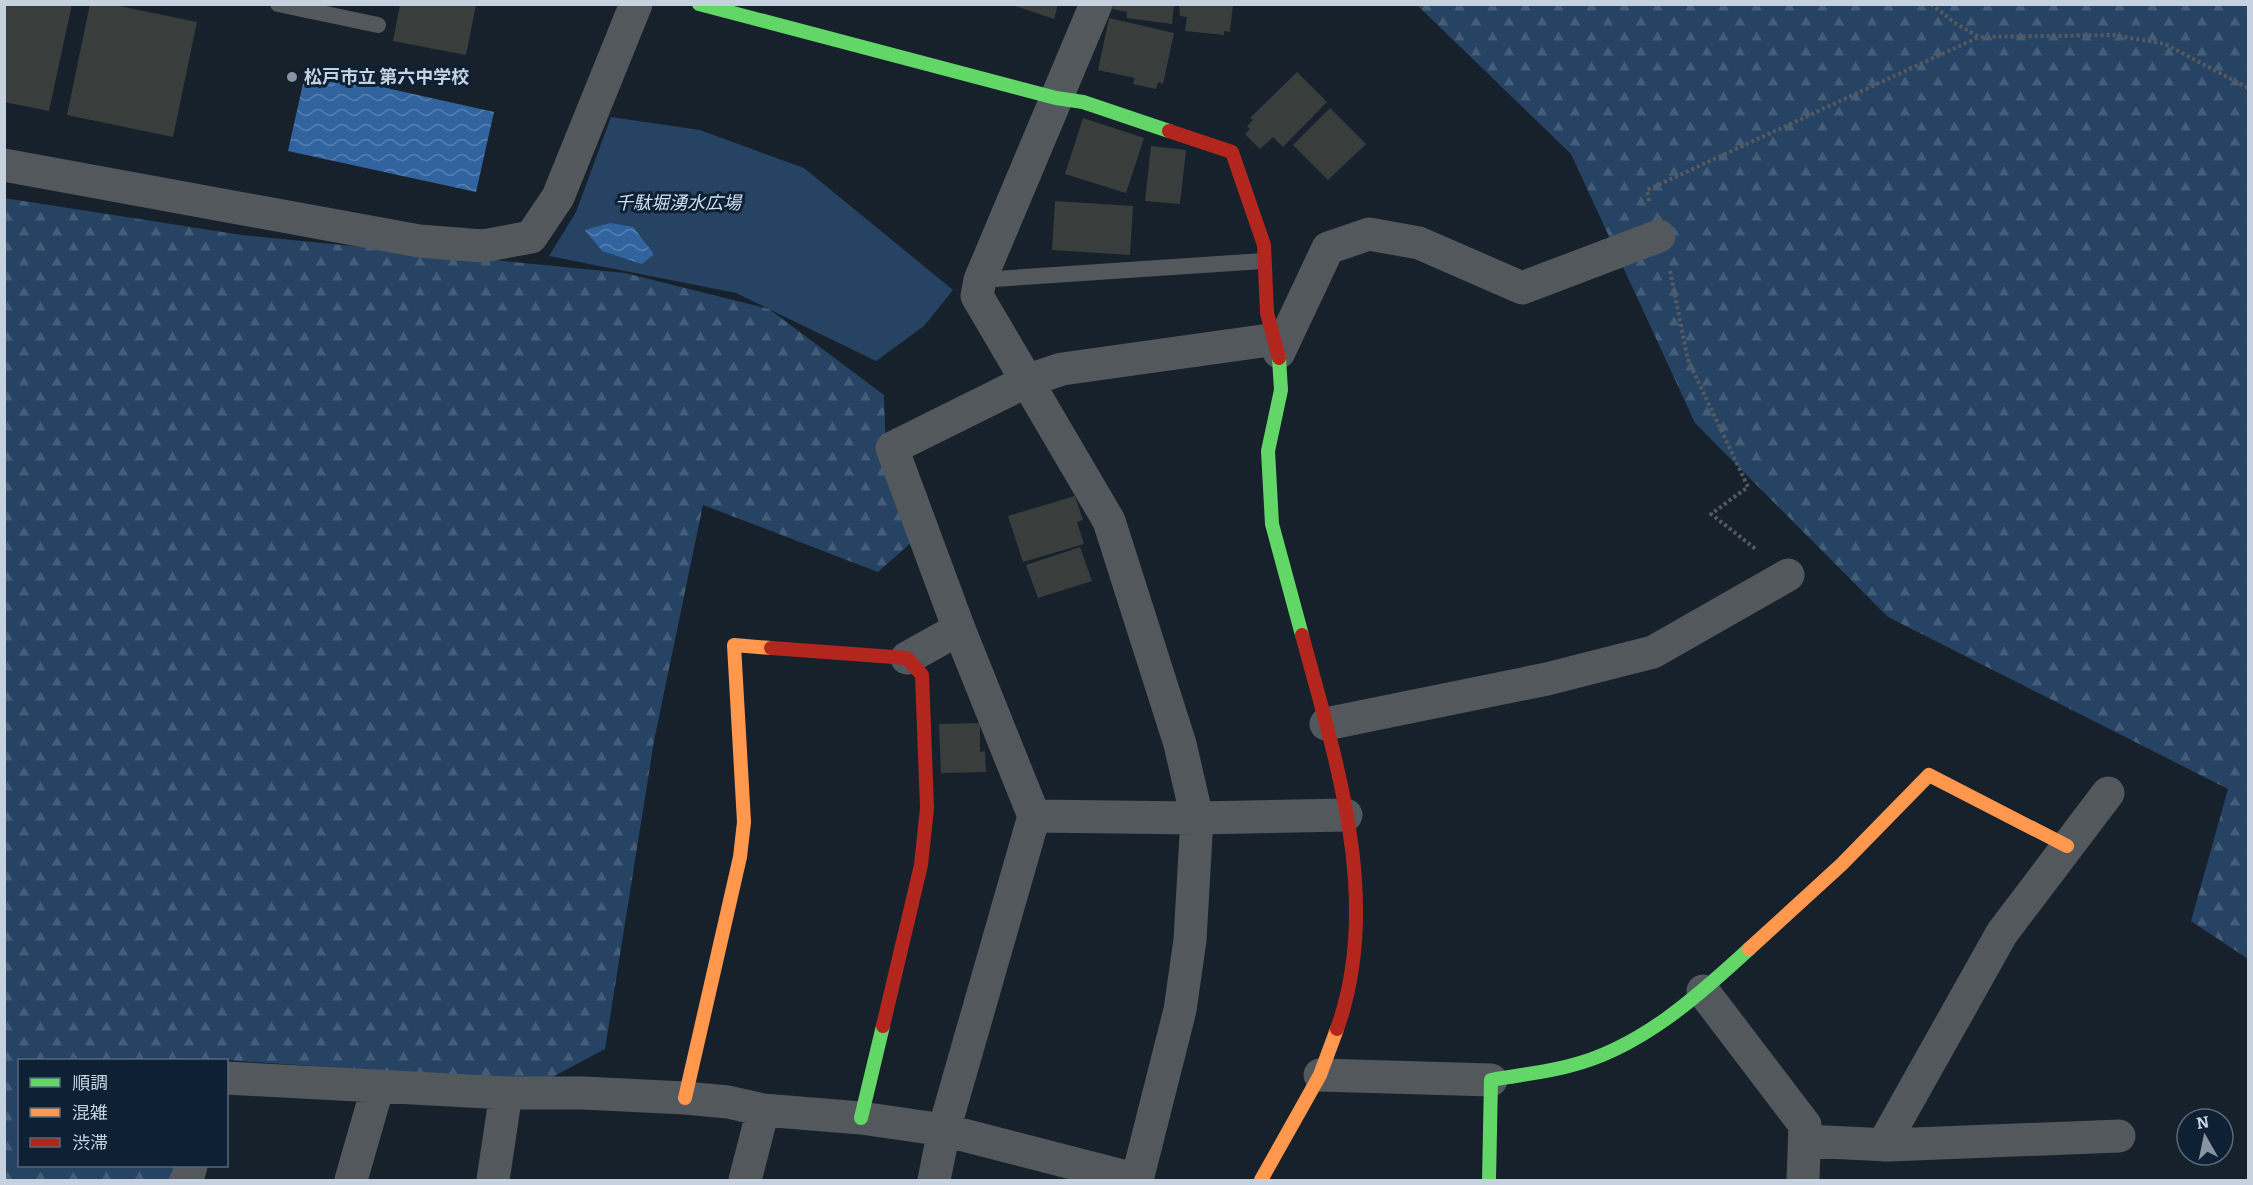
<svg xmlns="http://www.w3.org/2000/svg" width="2253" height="1185" viewBox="0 0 2253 1185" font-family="Bitter,'Noto Sans JP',serif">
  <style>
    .green { fill: #264363 }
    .forest { fill: url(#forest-firs) }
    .water { fill: url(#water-waves) }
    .building { fill: #393e3c }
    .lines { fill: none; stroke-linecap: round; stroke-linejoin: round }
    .path { stroke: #555a60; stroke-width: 4; stroke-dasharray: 3 3; stroke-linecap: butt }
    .lane { stroke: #53585d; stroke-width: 16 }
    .street { stroke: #53585d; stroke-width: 33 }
    .fast { stroke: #63d668; stroke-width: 14 }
    .slow { stroke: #ff974d; stroke-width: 14 }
    .jam { stroke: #b3261e; stroke-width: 14 }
    .poi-dot { fill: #8994a2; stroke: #0e2034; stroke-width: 2 }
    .labels { text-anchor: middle; stroke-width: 6; stroke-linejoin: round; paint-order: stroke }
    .poi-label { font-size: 18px; font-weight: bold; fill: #c7d2e1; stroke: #0e2034; text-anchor: start }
    .park-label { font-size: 18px; font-style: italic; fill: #d0dff0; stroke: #0e2034 }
  </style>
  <defs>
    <pattern id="forest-firs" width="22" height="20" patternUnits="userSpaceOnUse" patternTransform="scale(1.5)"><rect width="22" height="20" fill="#264363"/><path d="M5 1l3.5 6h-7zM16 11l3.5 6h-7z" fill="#445d79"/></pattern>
    <pattern id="water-waves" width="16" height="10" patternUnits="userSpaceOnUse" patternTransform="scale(1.5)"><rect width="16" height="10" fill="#31649e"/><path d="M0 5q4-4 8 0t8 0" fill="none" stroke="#5780b0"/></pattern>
  </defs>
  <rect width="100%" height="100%" fill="#16212c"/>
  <!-- green -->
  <path class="green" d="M611,117l89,13 104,38 149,122 -29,36 -48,35 -140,-68 -187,-37 27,-44z"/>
  <!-- forest -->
  <path class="forest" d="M1417,5h831v954l-57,-38 37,-132 -340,-172 -193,-194 -124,-269z
    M4,198l238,37 383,38 144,36 115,86 2,62 27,84 -35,31 -175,-67 -49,236 -49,308 -62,33 -317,-22h-206v106h163l-6,14h-172z"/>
  <!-- water -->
  <path class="water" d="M306,70l188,42 -18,80 -188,-41z
    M610,223l23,4 21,27 -12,10 -40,-13 -17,-21z"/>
  <!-- building -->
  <path class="building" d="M4,4h68l-23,107 -45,-9z
    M90,4h20l87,18 -24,115 -106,-22z
    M1009,4h49l-4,15z
    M1113,4h61l-2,20 -45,-6v-6l-15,-3z
    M1179,4h54l-3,28 -6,-1v4l-39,-4 2,-14 -7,-1z
    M400,5h76l-10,50 -73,-14z
    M1109,18l65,15 -11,51 -5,-2 -2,7 -23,-5 2,-6 -37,-8z
    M1297,72l30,30 -44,45 -10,-10 -13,12 -15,-15 5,-5 -3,-3 6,-6 -3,-2z
    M1330,108l36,36 -38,36 -35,-35z
    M1083,118l61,20 -18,55 -61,-19z
    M1151,146l35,4 -6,54 -35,-3z
    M1055,201l78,5 -3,49 -78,-5z
    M1075,496l8,24 -6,2 7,22 -61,18 -15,-46z
    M1080,547l12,34 -54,17 -12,-33z
    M980,723v29l5,-1 1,21 -45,1 -2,-49z"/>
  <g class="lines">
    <!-- path -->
    <path class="path" d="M1931,4l24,19 24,14 134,-2 52,9 83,44
      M1649,201l-2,-11 332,-153
      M1670,271l18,89 60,127 -37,27 46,36"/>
    <!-- lane -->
    <path class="lane" d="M278,4l100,21
      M980,280l283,-19"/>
    <!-- street -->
    <path class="street" d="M1096,4l-116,276 -3,16 132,225 71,223 17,74 -7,122 -10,70 -43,170
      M4,165l415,76 64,5 48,-9 27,-40 78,-193
      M1279,352l49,-104 41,-14 50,9 103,45 137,-52
      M907,658l52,-29
      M1326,724l221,-45 106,-27 135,-77
      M1034,816l-75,-187 -67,-181 137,-68 33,-11 215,-30
      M1703,991l102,134 -2,55
      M1320,1075l171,5
      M226,1078l280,15h77l102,5 43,4 35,8
      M1805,1141l84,4 230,-9
      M1883,1145l119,-212 106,-140
      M187,1180l4,-14
      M351,1180l27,-94
      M493,1180l13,-87
      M745,1180l18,-70 98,8 83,12 -10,50
      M1138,1180l-194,-50 90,-314 163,2 149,-3"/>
    <!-- fast -->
    <path class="fast" d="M699,4l357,94 27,4 86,29
      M1279,358l2,32 -13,61 4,73 30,111
      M861,1118l22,-92
      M1489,1180l2,-100c26,-5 52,-7 78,-14 70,-17 128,-69 180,-117"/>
    <!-- slow -->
    <path class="slow" d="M1749,949l93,-85 87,-89 138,71
      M685,1098l55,-241 4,-35 -10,-177 37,3
      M1261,1180l59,-105 17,-46"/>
    <!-- jam -->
    <path class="jam" d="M1169,131l63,21 32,93 3,68 12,45
      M1302,635c34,126 81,266 35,394
      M771,648l136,10 15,17 5,133 -6,57 -38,161"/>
  </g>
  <!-- markers -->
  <circle class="poi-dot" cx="292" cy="77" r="6"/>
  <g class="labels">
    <!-- poi labels -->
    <g class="poi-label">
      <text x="304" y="83">松戸市立 第六中学校</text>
    </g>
    <!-- park labels -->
    <g class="park-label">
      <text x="678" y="209">千駄堀湧水広場</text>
    </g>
  </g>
  <!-- border -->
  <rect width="2253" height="1185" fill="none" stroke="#c7d2e1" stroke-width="12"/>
  <!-- legend -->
  <rect x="18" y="1059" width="210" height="108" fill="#0e2034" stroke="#586779" stroke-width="1.5"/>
  <rect x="30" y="1078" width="30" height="9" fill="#63d668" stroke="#586779" stroke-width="1.5"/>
  <text x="72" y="1089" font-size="18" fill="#c7d2e1">順調</text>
  <rect x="30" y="1108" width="30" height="9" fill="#ff974d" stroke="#586779" stroke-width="1.5"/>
  <text x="72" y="1119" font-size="18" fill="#c7d2e1">混雑</text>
  <rect x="30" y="1138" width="30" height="9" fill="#b3261e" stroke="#586779" stroke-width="1.5"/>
  <text x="72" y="1149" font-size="18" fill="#c7d2e1">渋滞</text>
  <!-- north arrow -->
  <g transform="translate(2205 1137) rotate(351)"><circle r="28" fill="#0e2034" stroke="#586779" stroke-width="1.5"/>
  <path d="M0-4.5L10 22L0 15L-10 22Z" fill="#8994a2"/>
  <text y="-9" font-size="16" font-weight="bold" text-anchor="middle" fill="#c7d2e1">N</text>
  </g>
</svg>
